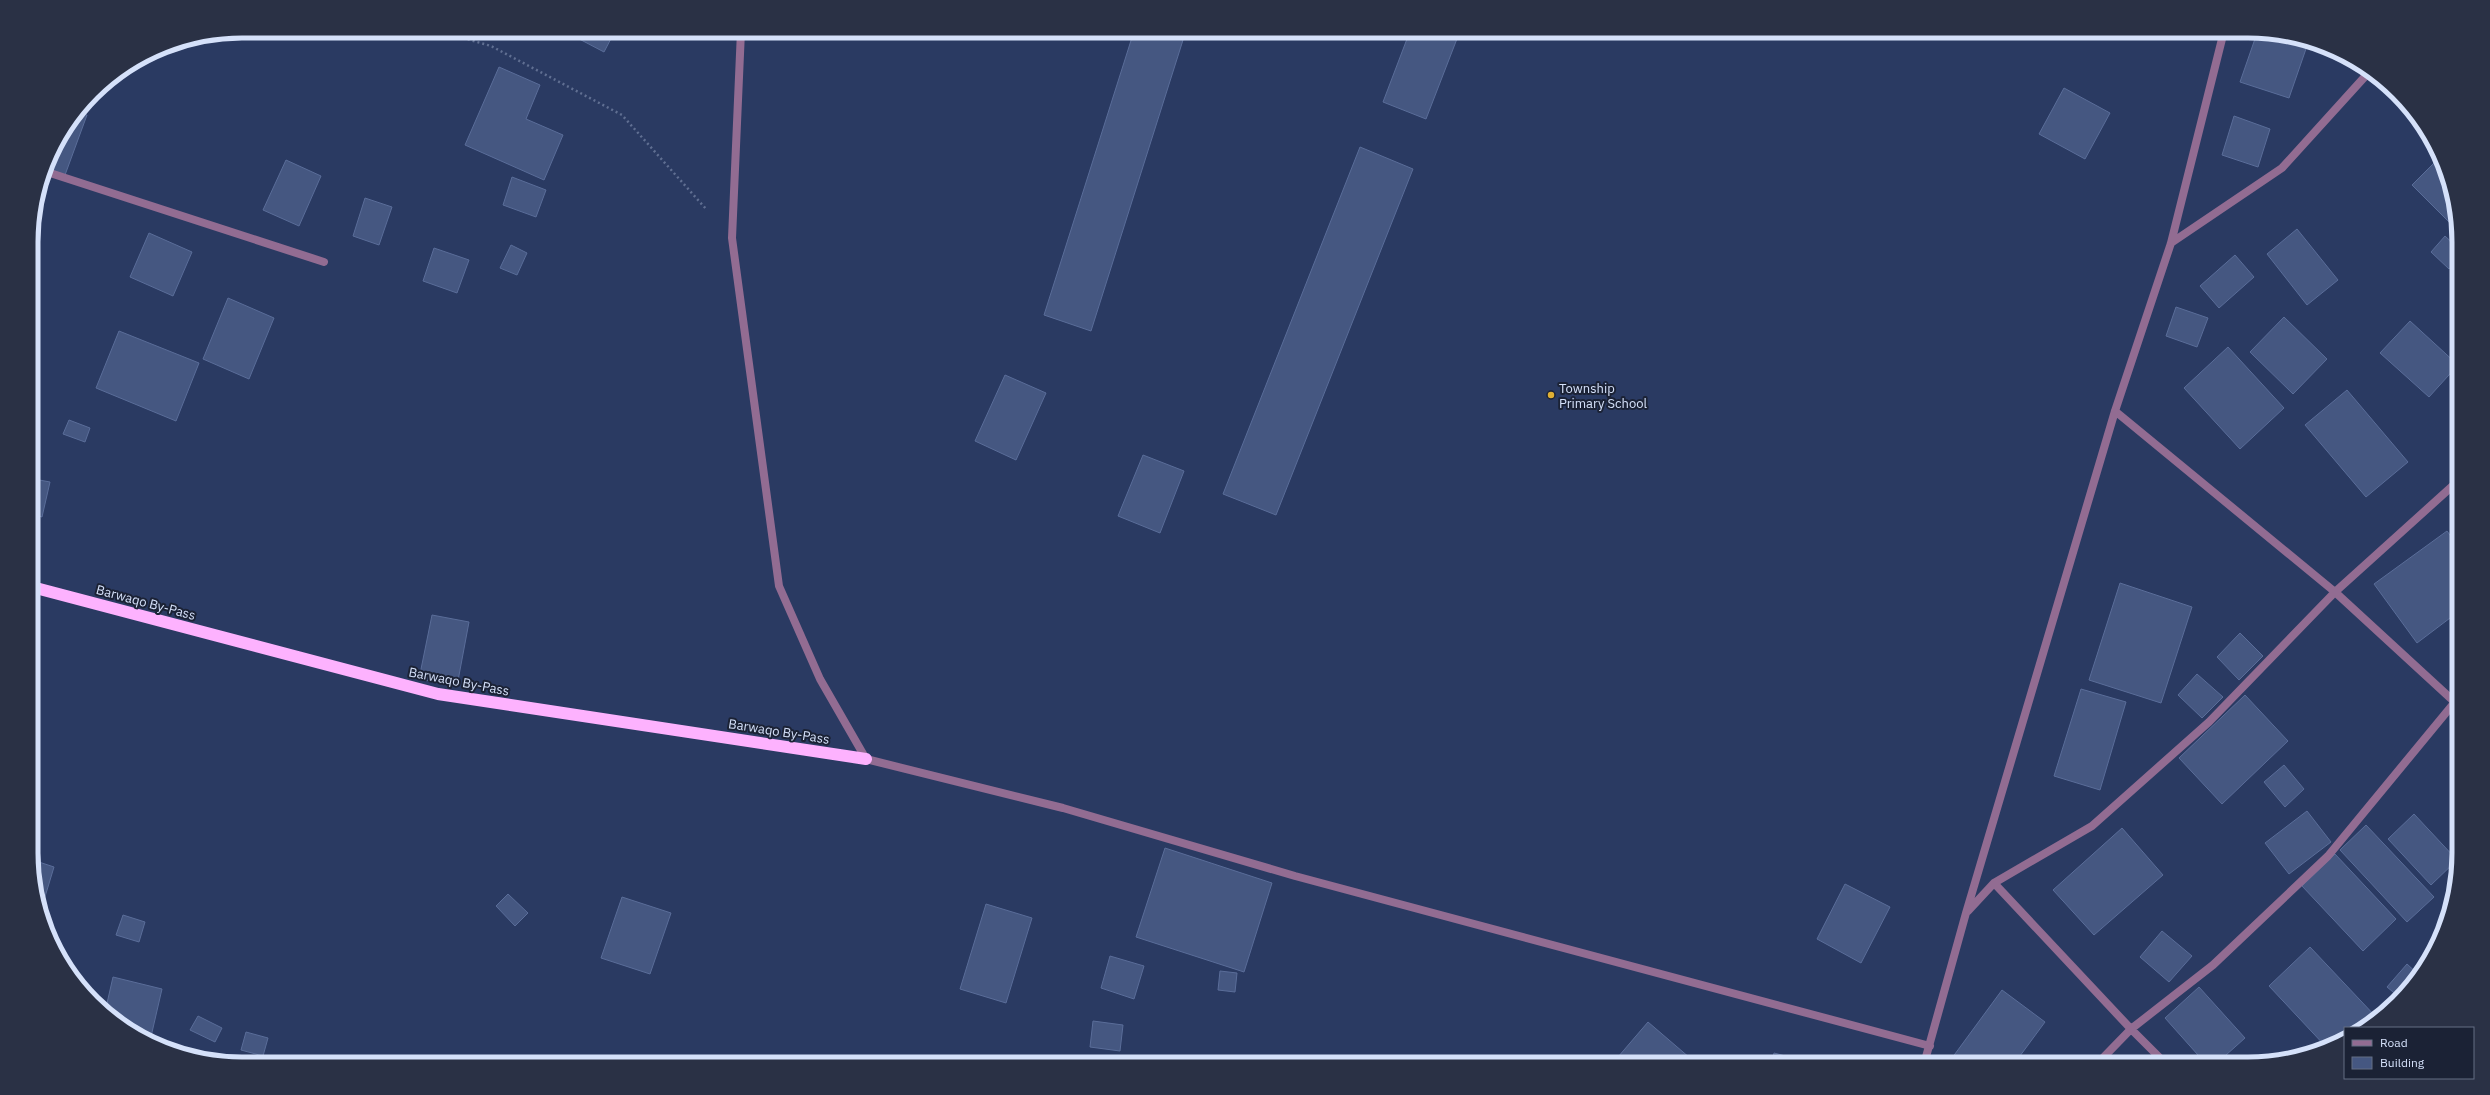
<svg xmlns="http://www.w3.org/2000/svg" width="2490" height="1095" viewBox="0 0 2490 1095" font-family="'IBM Plex Sans',sans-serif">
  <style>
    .building { fill: #455781; stroke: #5a6d99 }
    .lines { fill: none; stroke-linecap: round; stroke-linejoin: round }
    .path { stroke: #606f92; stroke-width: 2.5; stroke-dasharray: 2 3; stroke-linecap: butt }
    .street { stroke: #926c92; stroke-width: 8 }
    .highway { stroke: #fdb2fe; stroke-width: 12 }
    .poi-dot { fill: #e0b034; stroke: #1b2235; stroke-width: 1.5 }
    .labels { text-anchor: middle; stroke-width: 4; stroke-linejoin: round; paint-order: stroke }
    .poi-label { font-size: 13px; fill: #d5e1fa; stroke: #1b2235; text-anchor: start }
    .street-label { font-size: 13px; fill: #d5e1fa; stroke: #1b2235 }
    .rim { fill: none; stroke: #d5e1fa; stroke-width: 5 }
  </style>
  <rect width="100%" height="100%" fill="#2a3a62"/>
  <!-- building -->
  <path class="building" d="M564,31h51l-11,21z
    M1134,31h21l28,9 -92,291 -47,-16z
    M1410,31h50l-34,88 -43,-17z
    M2257,33l51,10 -19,55 -49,-16z
    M499,67l41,18 -14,34 37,16 -19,45 -79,-35z
    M2064,88l46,25 -25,46 -46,-25z
    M80,113l7,2 -22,60 -18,-7 6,-20z
    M2234,116l36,13 -12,38 -36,-12z
    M1360,147l53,22 -137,346 -53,-21z
    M2440,157l17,58v11l-2,2 -43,-43z
    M286,160l35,16 -22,50 -36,-16z
    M512,177l34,13 -10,27 -33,-12z
    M365,198l27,9 -13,38 -26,-9z
    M2297,229l41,51 -31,25 -40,-51z
    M149,233l43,19 -19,44 -43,-19z
    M2445,236l12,11v13l-8,9 -18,-17z
    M511,245l16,8 -10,22 -17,-7z
    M434,248l35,12 -12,33 -34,-12z
    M2235,255l19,22 -35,31 -19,-22z
    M228,298l46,20 -25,61 -46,-20z
    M2176,307l32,11 -11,29 -31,-11z
    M2284,317l43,42 -34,35 -43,-42z
    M2410,321l48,44 -29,32 -49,-44z
    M119,331l80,32 -23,58 -80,-33z
    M2228,347l56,61 -44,41 -56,-61z
    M1005,375l41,18 -30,67 -41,-19z
    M2347,390l61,72 -42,35 -61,-72z
    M69,420l21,8 -5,14 -22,-8z
    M1143,455l41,16 -24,62 -42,-17z
    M34,479l16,3 -8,35 -10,-3z
    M2447,531l11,15v66l-41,31 -43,-59z
    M2120,583l72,24 -31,96 -72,-23z
    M432,615l37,7 -12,64 -38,-7z
    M2240,633l23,23 -24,24 -22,-23z
    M2197,674l26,23 -21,21 -24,-23z
    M2081,689l45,13 -26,88 -46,-14z
    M2245,695l43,46 -66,63 -43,-46z
    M2284,765l20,24 -19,18 -21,-25z
    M2307,811l24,31 -42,32 -24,-31z
    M2414,814l43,46 -26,25 -43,-46z
    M2366,825l68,72 -27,25 -67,-72z
    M2122,828l41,47 -69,60 -41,-45z
    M1165,848l107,35 -28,89 -108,-35z
    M2335,854l61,65 -33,32 -61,-65z
    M33,860l21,7 -13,43 -8,-29z
    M1845,884l45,23 -29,56 -44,-24z
    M508,894l20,19 -13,13 -19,-20z
    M622,897l49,16 -21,61 -49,-16z
    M986,904l46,14 -26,85 -46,-14z
    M123,915l22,7 -6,20 -23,-7z
    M2162,931l30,25 -23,26 -29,-25z
    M2310,947l67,71 -11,10h-21v10l-18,10 -58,-62z
    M1110,956l34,10 -10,33 -33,-11z
    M2407,964l12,11 -4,7 -16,15 -12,-10z
    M1220,971l17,2 -2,19 -17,-2z
    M113,977l49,12 -12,52 -36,-20 -9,-9z
    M2199,987l46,51 -29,26h-10l-41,-46z
    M2002,990l43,32 -31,42h-55l-7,-6z
    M198,1016l24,12 -7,14 -25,-12z
    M1093,1021l30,4 -3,26 -30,-4z
    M1648,1022l49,42h-85z
    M246,1032l22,6 -5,18 -22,-6z
    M1774,1053l42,11h-45z
    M1228,1058l22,6h-24z"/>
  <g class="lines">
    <!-- path -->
    <path class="path" d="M439,31l52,15 131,69 85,95"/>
    <!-- street -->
    <path class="street" d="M741,31l-9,207 47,348 41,93 46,80 197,49 232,68 635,170
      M47,172l277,90
      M2171,243l111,-75 88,-97
      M2115,411l220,181 124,114
      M1994,883l137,146 35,35
      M1968,911l26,-28 98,-57 117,-104 126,-130 123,-111
      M1924,1064l42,-151 149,-502 56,-168 53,-212
      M2097,1064l34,-35 82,-64 115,-109 131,-159"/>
    <!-- highway -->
    <path class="highway" d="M32,587l406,107 428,65"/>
  </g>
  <!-- markers -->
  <circle class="poi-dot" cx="1551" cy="395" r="4"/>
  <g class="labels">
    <!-- poi labels -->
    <g class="poi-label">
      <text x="1559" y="393">Township<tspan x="1559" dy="15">Primary School</tspan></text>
    </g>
    <!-- street labels -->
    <g class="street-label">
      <text transform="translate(146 602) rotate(15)" y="5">Barwaqo By-Pass</text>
      <text transform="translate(459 681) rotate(11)" y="5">Barwaqo By-Pass</text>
      <text transform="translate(779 731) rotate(9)" y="5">Barwaqo By-Pass</text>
    </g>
  </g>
  <!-- crop -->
  <path d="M0 0H2490V1095H0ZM242 38H2248A204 204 0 0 1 2452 242V853A204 204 0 0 1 2248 1057H242A204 204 0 0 1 38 853V242A204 204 0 0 1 242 38Z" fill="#2a3145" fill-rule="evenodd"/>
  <path class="rim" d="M242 38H2248A204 204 0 0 1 2452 242V853A204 204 0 0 1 2248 1057H242A204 204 0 0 1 38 853V242A204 204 0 0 1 242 38Z"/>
  <!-- legend -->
  <rect x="2344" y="1027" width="130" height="52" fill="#1b2235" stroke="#656e84"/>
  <rect x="2352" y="1040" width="20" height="6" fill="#926c92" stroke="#656e84"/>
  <text x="2380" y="1047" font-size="12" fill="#d5e1fa">Road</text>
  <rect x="2352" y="1057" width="20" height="12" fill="#455781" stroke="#656e84"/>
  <text x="2380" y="1067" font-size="12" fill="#d5e1fa">Building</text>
</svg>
